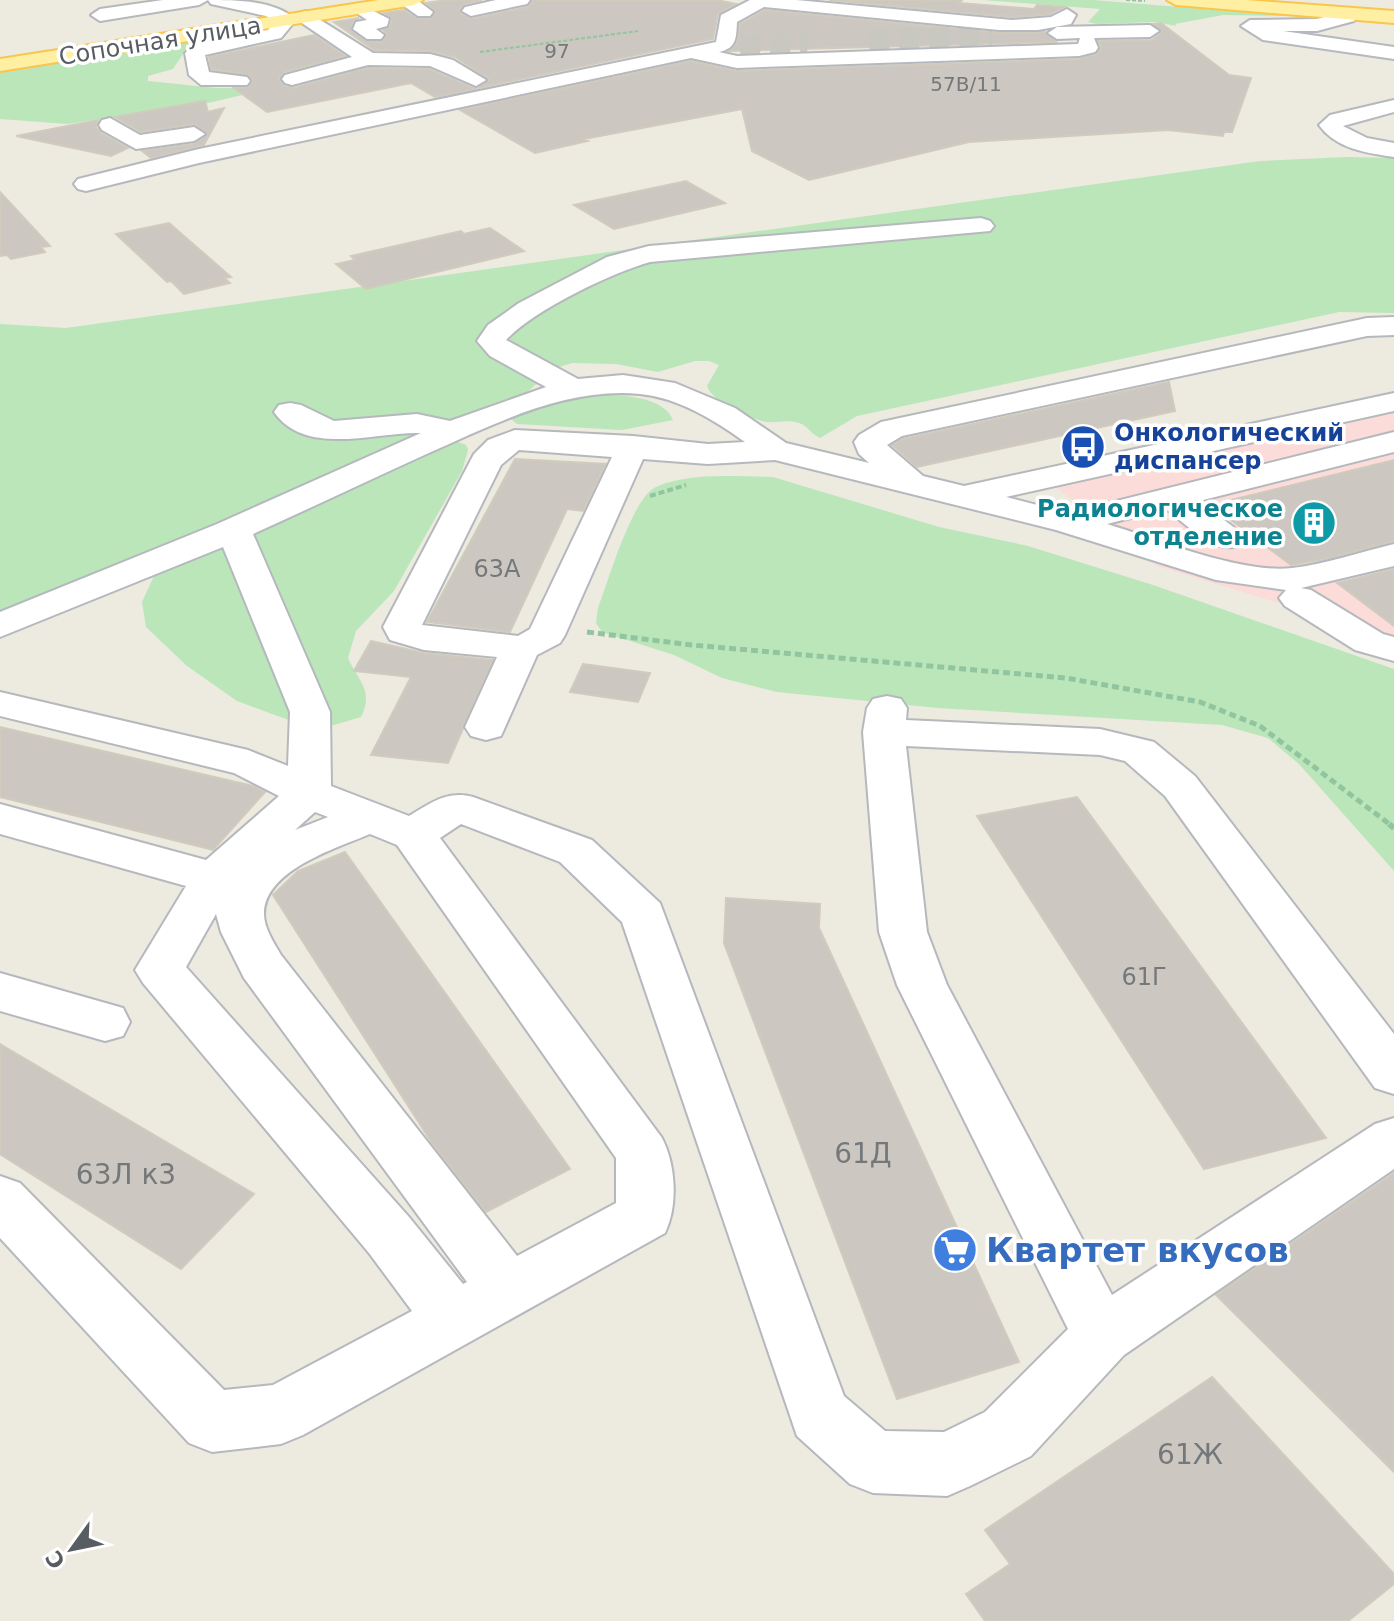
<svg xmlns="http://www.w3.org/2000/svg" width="1394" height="1621" viewBox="0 0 1394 1621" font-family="'DejaVu Sans',sans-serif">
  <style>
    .medical { fill: #fcdcd9 }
    .green { fill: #bae6ba }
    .building { fill: #ccc8c1; stroke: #d1cbbe; stroke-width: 2 }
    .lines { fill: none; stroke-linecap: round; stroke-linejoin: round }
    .minor-tunnel { stroke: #c8c7c0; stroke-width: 20; stroke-dasharray: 20 10; stroke-linecap: butt }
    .minor-casing { stroke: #b5b8bd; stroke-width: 4 }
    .major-casing { stroke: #f8c64d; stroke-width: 4 }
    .path-far3 { stroke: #91c59f; stroke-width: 2; stroke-dasharray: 4 2; stroke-linecap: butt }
    .path-far2 { stroke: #91c59f; stroke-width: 4; stroke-dasharray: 6 3; stroke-linecap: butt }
    .path-far1 { stroke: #91c59f; stroke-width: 5; stroke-dasharray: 7 4; stroke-linecap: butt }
    .path { stroke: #91c59f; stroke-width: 6; stroke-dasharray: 9 5; stroke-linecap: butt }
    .minor { fill: #fff; fill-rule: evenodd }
    .major { fill: #ffefa2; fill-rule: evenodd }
    .labels { text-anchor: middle; stroke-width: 7; stroke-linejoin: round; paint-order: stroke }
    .far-number-label { font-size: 20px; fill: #75787a }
    .far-street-label { font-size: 24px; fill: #585d62; stroke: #fff }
    .far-transit-label { font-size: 24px; font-weight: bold; fill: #164399; stroke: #fff; text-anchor: start }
    .far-culture-label { font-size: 24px; font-weight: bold; fill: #0d838f; stroke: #fff; text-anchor: end }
    .number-label { font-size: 24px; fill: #75787a }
    .near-number-label { font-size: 28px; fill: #75787a }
    .near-shop-label { font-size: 34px; font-weight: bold; fill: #366cbe; stroke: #fff; text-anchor: start }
  </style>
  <rect width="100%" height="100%" fill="#edeadf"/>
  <!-- medical -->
  <path class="medical" d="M1394,412v226l-237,-72 -109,-85z"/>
  <!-- green -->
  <path class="green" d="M983,0h110l199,16 -69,-1 -48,9 2,2 -23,-4 -57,2 -9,-2 12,-13z
    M263,31l-78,20 -12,18 -25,7v5l68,7h37l-2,5 -43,10 -141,21 -67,-5v-51z
    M1346,157l48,1v155l-55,-1 -482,104 -37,22c-9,-4 -12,-12 -21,-15 -10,-4 -21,0 -32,-1 -17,-3 -54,-19 -60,-36l12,-21 -10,-4h-14l-37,11 -42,-8 -44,-1 -19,6 -28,25 -72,28 -153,2 130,7 -430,187v-294l66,4 1194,-167z
    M575,395c26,0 87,-4 98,25l-51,10 -105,-6 -10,-8z
    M453,440l13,5 2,5 -6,21 -68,120 -38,40 -8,27c11,24 26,33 13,59l-34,10 -33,-5 -57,-21 -50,-35 -41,-39 -4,-25 13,-28z
    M735,476l38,1 166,50 89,19 125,39 241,84v202l-95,-107 -31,-26 -46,-13 -284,-17 -161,-16 -55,-14 -48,-23 -72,-23 -6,-9 2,-15c10,-26 34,-110 58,-121 25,-11 52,-11 79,-11z"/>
  <!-- building -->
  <path class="building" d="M447,0h35l-18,4 -4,5 1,5 11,5 56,-12 5,-7h184l19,4 -18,10 -5,25 -235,49 11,-9 -34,-22 -25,-6 -56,-1 -40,-28 25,-4 -6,3 -2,10 14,10 16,1 6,-7 -4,-5 7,-3 2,-7 -8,-7 20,-3 12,8 14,1 6,-7 -10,-9z
    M829,0h133l-3,3 75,6 3,-4 27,2 -14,7 -38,3z
    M765,10l234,23 46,-1 11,10 -327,9 8,-9 3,-18z
    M1161,23l68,52 22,3 -19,54h-8l-1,4 -55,-6 -199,12 -160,38 -57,-29 -10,-42 -158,30 4,2 -53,12 -75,-43 231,-49 46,10 342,-12 18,-5 4,-7 -3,-6 54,-1 10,-8 -9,-8z
    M314,35l31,21 -61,16 -5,7 5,7 9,2 75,-20 61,1 47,20 -41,8 -24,-14 -144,29 -33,-24 15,-1 4,-6 -4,-6 -38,-6 -2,-12z
    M205,101l3,11 16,-4 -20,37 -53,13 -9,-7 52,-7 14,-11 -14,-9 -53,8 -26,-15z
    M98,120l-2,7 5,6 27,15 -17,8 -95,-20z
    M686,181l39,22 -111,26 -40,-24z
    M0,192l50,54 -9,1 4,5 -34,7 -4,-4 -7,1z
    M169,223l62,54 -7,1 6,5 -46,11 -13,-13 -4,1 -51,-48z
    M490,228l34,23 -158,38 -30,-25 19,-4 -4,-4 110,-25 3,3z
    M1169,382l6,29 -258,56 -25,-22 11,-6z
    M515,459l91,5 -23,47 -16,-2 -57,123 -83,-10z
    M1394,460v81l-64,17 -39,7 -80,-60z
    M1394,569v57l-57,-43z
    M371,641l53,12 69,7 -45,103 -77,-8 40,-78 -57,-6z
    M583,664l67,9 -12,29 -68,-10z
    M0,727l253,59 12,6 -52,58 -213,-53z
    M1077,797l249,341 -122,31 -227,-353z
    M345,852l225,317 -84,43 -54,-69 -159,-248 25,-24z
    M726,898l94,6 -1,24 200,434 -122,37 -173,-456z
    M0,1044l254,150 -73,75 -181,-115z
    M1394,1173v299l-178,-177z
    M1212,1377l182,197v10l-46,37h-363l-19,-27 44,-30 -25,-34z"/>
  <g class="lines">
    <!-- minor-tunnel -->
    <path class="minor-tunnel" d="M869,40l123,-5
      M740,45l67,-2"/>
    <!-- minor casing -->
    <g class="minor-casing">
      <path id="minor" d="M163,0h45l-9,5 -99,16 -9,-6 9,-6z
        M208,0c27,0 68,0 88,20l-15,18 -76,17 4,17 38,5 3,4 -3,4h-46l-12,-10 -4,-22 12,-9 71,-14 8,-9 -10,-5 -55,-12z
        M417,0l16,12 -3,4h-12l-21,-15z
        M496,0h34l-3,4 -56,12 -9,-5 3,-4z
        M750,0h46l216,20 39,-3 16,-8 9,6 -5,9 -33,6h-39l-235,-23 -27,15c-1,16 0,26 -18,30l18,4 341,-12 2,-6 -23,1 -9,-6 9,-6 93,-2 9,6 -9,6 -56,1 4,10 -3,4 -16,4 -342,12 -46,-10 -492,105 -113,28 -8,-2 -4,-5 4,-5 121,-30 517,-107 5,-27z
        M360,4l29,15 -2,7 -11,3 8,6 -3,4h-14l-14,-10 3,-7 11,-2 -16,-11z
        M306,11l67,42 57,1 23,6 33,20 -10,6 -46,-20 -62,-1 -76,20 -7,-2 -3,-4 3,-4 67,-18 -53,-36 -2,-4 2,-4z
        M1347,11l9,6 -2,4 -37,10h-34l111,16v12l-131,-19 -22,-14 9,-6 67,-1z
        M1394,100v12l-51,14 24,12 27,5v14c-27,-4 -58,-8 -75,-32l11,-10z
        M110,118l30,17 54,-8 11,7 -11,7 -58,8 -34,-19 -3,-5 3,-5z
        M981,218l9,3 4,5 -4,5 -340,31c-39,11 -116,48 -144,78l72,39 45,-4 52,8 60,25 51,35 83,20 -10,-9 -5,-12 5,-7 22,-13 486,-104 27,-1v18l-27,1 -465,100 -15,9 36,31 41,10 430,-93v18l-388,86 62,16 326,-81v20l-195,49 41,31 6,7 -6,7c-28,8 -52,-21 -74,-37l-59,15c50,15 134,50 185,44 34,-4 69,-16 102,-24v22l-93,22 10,2 72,44 11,3v24l-39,-11 -70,-44 -6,-8 7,-8 -70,-10 -160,-50 -281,-70 -67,4 -65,-5 -78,176 -5,8 -23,12 -36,81 -15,4 -15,-4 -6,-9 32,-70 -73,-7 -34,-10 -7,-13 91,-173 14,-14 27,-10 118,6 75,8 37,-2c-31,-22 -66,-44 -105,-48 -73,-7 -144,29 -209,58 -60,27 -118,55 -178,82l77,178 1,74 78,30c22,-13 38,-26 64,-19l119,43 68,63 184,493 41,35 59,1 41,-20 83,-83 -171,-344 -18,-53 -16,-200 4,-24 6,-9 14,-3 14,3 6,9 -1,12 194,9 54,13 41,34 199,258v60l-19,-6 -210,-292 -40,-35 -25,-6 -194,-9 21,186 20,53 165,310 263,-171 19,-6v51l-270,186 -93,101 -61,30 -23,10 -74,-3 -23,-9 -53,-48 -175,-514 -62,-60 -99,-38 -21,14 222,300c14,27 16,68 3,95l-362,202 -22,9 -69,8 -23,-9 -189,-205v-62l20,7 204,207 49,-5 139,-74 -43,-58 -226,-270 -8,-13 51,-84 -186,-52v-30l206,56 73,-64 -45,-23 -234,-57v-24l248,58 40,16 2,-54 -67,-165 -223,90v-25l217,-88 204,-91c-43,-2 -115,25 -147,-21l5,-7 11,-2 11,2 33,16 83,-7 33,7 96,-34 -56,-31 -13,-15 11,-16 31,-22 88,-46 42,-11zM519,450l93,7 -82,172 -12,7 -96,-11 79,-160zM315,812l13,5 -33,13zM370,834l27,11 219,313v45l-99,53 -236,-301c-7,-12 -17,-27 -17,-41 0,-44 73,-66 106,-80zM216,914l5,18 23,46 223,304 -4,2 -54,-67 -223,-250z
        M0,973l123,35 7,14 -7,14 -18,5 -105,-30z"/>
    </g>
    <!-- major casing -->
    <g class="major-casing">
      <path id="major" d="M379,0h44l-9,5 -414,66v-12z
        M1167,0h79l148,11v12l-218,-18z"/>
    </g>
    <!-- path-far3 -->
    <path class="path-far3" d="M1126,0l19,1
      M480,52l158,-21"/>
    <!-- path-far2 -->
    <path class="path-far2" d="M650,496l36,-11"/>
    <!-- path-far1 -->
    <path class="path-far1" d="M587,632l105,13 374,33 134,24 60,24 132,100"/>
    <!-- path -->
    <path class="path" d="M1389,824l5,4"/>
    <!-- minor -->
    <use href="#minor" class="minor"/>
    <!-- major -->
    <use href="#major" class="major"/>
  </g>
  <!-- icons -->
  <defs>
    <g id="bus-disc" transform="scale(2.3)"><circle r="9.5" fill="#1a4fb4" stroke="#fff"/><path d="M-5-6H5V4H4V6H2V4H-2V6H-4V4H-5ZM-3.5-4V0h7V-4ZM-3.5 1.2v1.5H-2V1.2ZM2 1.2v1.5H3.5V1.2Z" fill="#fff"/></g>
    <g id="building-disc" transform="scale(2.3)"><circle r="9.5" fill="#0f9aa8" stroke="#fff"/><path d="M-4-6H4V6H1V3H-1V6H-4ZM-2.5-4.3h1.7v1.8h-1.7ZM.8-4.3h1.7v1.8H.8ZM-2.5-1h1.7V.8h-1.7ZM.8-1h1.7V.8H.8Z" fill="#fff"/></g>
    <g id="supermarket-disc" transform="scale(2.3)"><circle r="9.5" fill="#3f7fe0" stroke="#fff"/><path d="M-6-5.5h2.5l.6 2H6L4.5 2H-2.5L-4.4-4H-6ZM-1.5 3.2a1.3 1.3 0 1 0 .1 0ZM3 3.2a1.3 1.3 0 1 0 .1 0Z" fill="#fff"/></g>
  </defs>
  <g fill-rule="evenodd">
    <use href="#bus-disc" x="1083" y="447"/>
    <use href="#building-disc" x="1314" y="523"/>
    <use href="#supermarket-disc" x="955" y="1250"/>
  </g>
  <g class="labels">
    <!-- far-number labels -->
    <g class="far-number-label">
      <text x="557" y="58">97</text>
      <text x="966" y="91">57В/11</text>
    </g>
    <!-- far-street labels -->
    <g class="far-street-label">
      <text transform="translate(160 41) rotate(-9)" y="8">Сопочная улица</text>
    </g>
    <!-- far-transit labels -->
    <g class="far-transit-label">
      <text x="1114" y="441">Онкологический<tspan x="1114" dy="28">диспансер</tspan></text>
    </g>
    <!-- far-culture labels -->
    <g class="far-culture-label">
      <text x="1283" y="517">Радиологическое<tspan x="1283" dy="28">отделение</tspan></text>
    </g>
    <!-- number labels -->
    <g class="number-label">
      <text x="497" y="577">63А</text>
      <text x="1144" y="985">61Г</text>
    </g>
    <!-- near-number labels -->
    <g class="near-number-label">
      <text x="863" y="1163">61Д</text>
      <text x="126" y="1184">63Л к3</text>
      <text x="1190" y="1464">61Ж</text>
    </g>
    <!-- near-shop labels -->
    <g class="near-shop-label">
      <text x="986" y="1262">Квартет вкусов</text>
    </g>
  </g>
  <!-- north arrow -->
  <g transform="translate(72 1549) rotate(237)" stroke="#ffffff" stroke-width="6" paint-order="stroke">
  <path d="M0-6L14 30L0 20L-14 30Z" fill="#585d62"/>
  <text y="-12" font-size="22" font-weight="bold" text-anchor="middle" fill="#585d62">С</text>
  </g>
</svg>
